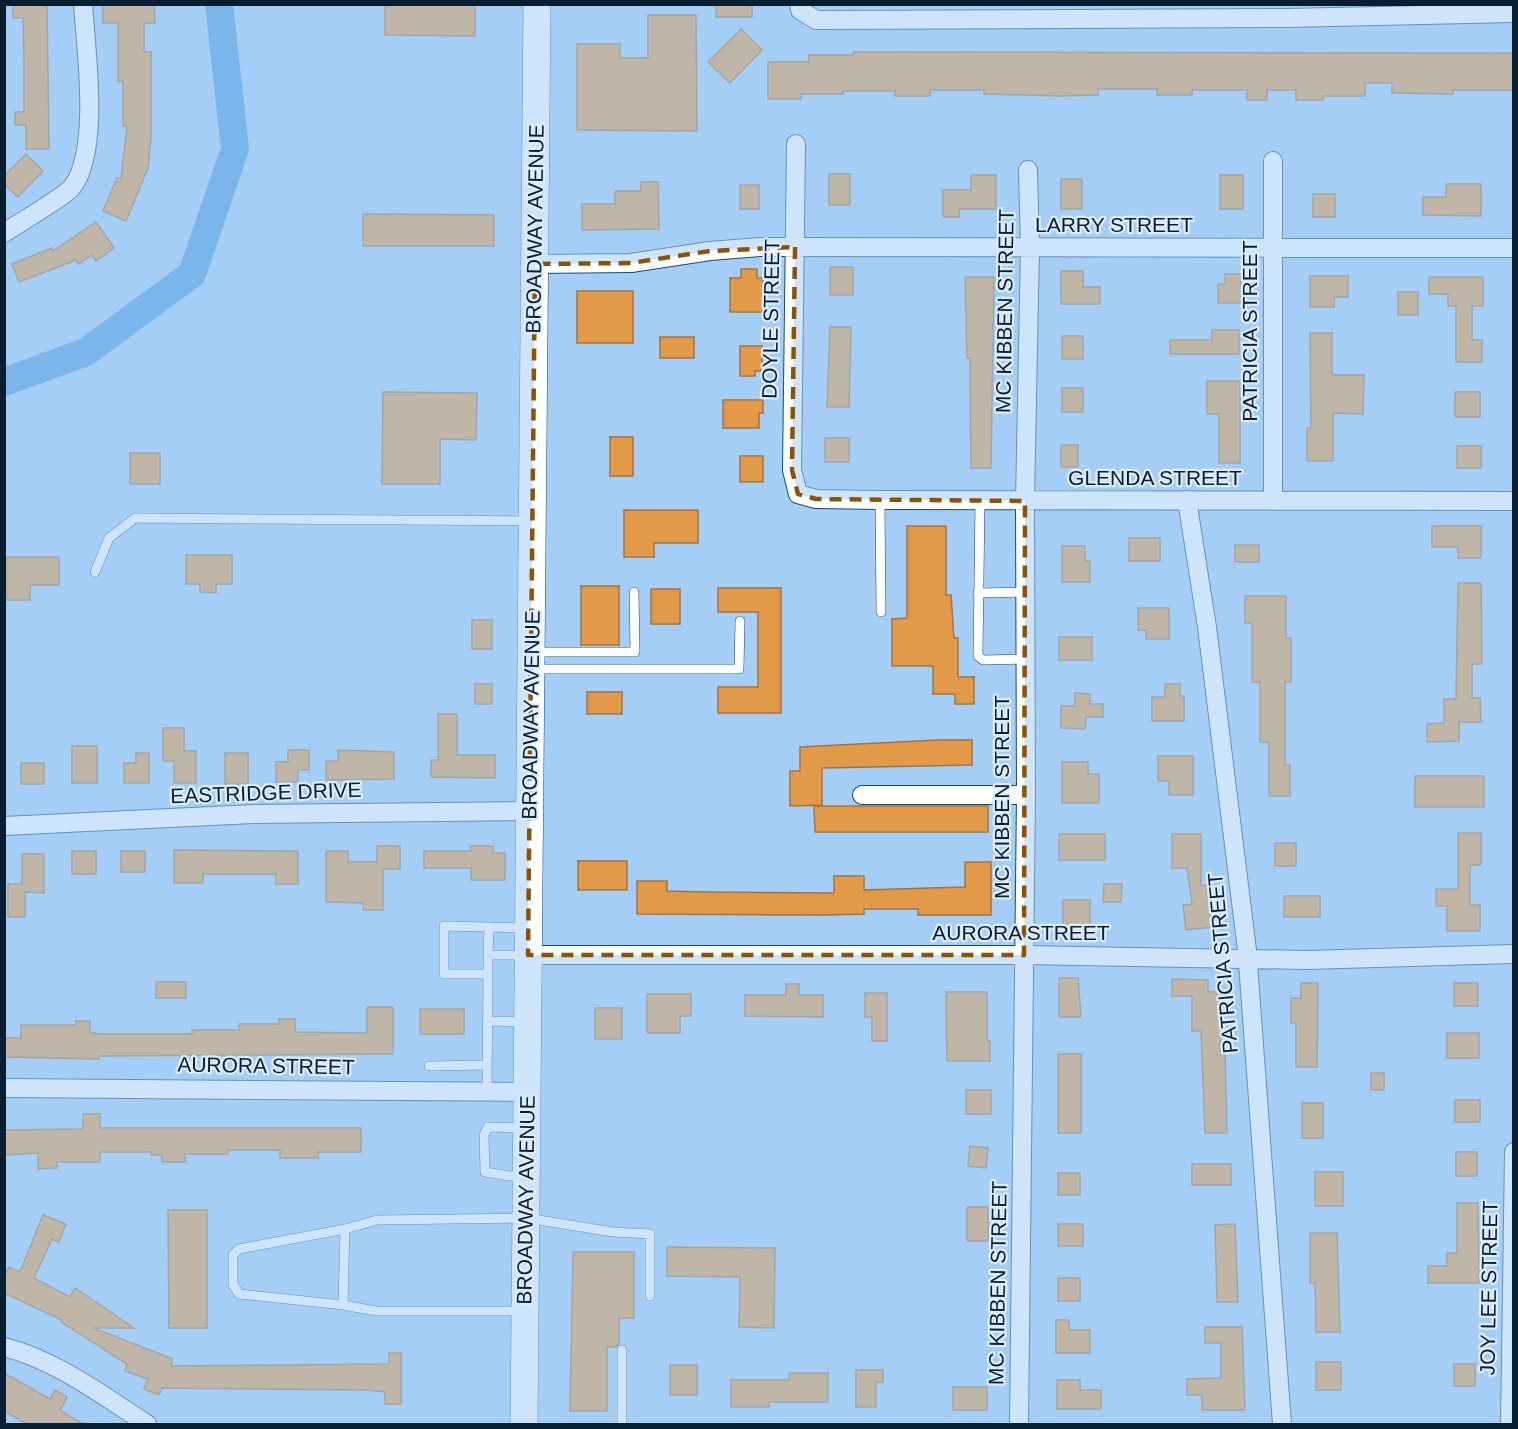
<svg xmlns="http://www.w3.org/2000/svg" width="1518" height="1429" viewBox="0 0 1518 1429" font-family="Arial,sans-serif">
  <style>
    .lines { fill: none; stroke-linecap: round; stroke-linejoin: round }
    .river { stroke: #489adf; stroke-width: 28 }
    .building { fill: #e39a48; stroke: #a27441; stroke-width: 1.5 }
    .lane-casing { stroke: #154a73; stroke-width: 10 }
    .street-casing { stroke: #154a73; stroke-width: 20 }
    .secondary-casing { stroke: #154a73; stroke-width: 28 }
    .lane { stroke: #fff; stroke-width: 9 }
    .street { stroke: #fff; stroke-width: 18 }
    .secondary { stroke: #fff; stroke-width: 27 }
    .marked { fill: none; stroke: #8b5405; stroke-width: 4.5; stroke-dasharray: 12 8; stroke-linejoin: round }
    .labels { text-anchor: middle; stroke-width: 4.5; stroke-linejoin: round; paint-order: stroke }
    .street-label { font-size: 21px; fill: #091e30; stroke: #dcecfb }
  </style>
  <rect width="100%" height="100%" fill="#a4cef6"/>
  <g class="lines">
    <!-- river -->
    <path class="river" d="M4,382l82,-30 106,-78 43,-125 -16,-145"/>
  </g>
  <!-- building -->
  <path class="building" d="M13,4h34l2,145h-23v-24h-11v-13h9v-51l-1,-43h-10z
    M103,4h51l1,19h-11v29h7v86l-3,30 -22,53 -23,-10 14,-33 4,1 6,-53h-4v-45h-5v-58h-15z
    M385,4h90v32l-90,-1z
    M716,4h36v13h-36z
    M648,15h48l1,116 -120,-1v-86h43v14h28z
    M741,29l21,21 -32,33 -22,-21z
    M853,52l661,1v37h-61v4l-61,-1v-10h-27v13h-42v4h-27v-10h-29v10h-20v-10h-55v5h-35v-6h-59v6l-38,1 -76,-2v-4h-54v6h-35v-5h-52v3h-42v5h-33v-37h41v-7h44z
    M26,154l17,17 -25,26 -14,-13v-8z
    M829,174h21v31h-21z
    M971,175h25v34h-37v8h-16v-27h28z
    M1220,175h23v34h-23z
    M1061,179h21v30h-21z
    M641,182h17l1,47 -77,1v-26h33v-13h26z
    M1446,184h35v32l-58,-1v-18h23z
    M740,185h19v24h-19z
    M1313,194h22v23h-22z
    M363,214l131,1v31h-131z
    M96,222l18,26 -18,13 -4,-6 -13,9 -3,-4 -57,22 -7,-18 40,-16 1,3z
    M830,267h23v28h-23z
    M741,269h16v9h6v34h-33v-34h11z
    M1061,271h22v16h17v17h-39z
    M1225,274h16v29h-23v-19h7z
    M1310,276h38v21h-14v10h-24z
    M965,277h29l-3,191h-20l-1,-110h-3z
    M1429,277h54v29h-11v34h10v22h-26v-56h-8v-12h-19z
    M577,291h56v52h-56z
    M1398,292h20v23h-20z
    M830,327h21l-2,80h-22z
    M1212,330h27v24h-69v-14h42z
    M1310,333h22v42h32l-1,39 -30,-1v48h-26v-33h4z
    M1062,336h21v23h-21z
    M660,337h34v21h-34z
    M740,346h22v25h-7v5h-15z
    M1207,381h33v82h-21v-49h-12z
    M1062,388h21v24h-21z
    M383,392l94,1 -1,47 -36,-1v45h-58z
    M1455,392h25v25h-25z
    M723,400h40v13h-4v15h-36z
    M610,437h23v39h-23z
    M825,438h24v24h-24z
    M1061,445h17v22h-17z
    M1457,446h24v22h-24z
    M130,453h30v31h-30z
    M740,456h23v26h-23z
    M624,510h74v33h-44v14h-30z
    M907,526h39v69h5l3,43h4v39h16v27h-19v-10h-22v-28h-41v-47l15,-1z
    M1432,526h49v32h-23v-11h-26z
    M1129,538h31v23h-31z
    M1235,545h24v17h-24z
    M1062,546h23v15h5v21h-28z
    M186,555h46v29h-16v9l-16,-1v-8h-14z
    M6,557h53v28h-29v15h-24z
    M1458,583h23l1,81h-10v34h8l1,24h-22v19l-32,1v-18l17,-1v-24h12z
    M581,586h38v59h-38z
    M718,588h63v125h-63v-26h40v-75h-40z
    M651,589h29v35h-29z
    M1245,596h41v42h5v44h-6v83h5v31h-21v-54h-9v-60h-8v-59h-7z
    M1138,608h31v31h-23v-9h-8z
    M472,620h20v29h-20z
    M1059,637h33v23h-33z
    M475,684h17v20h-17z
    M1165,684h15v12h4v25h-32v-24h13z
    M587,692h35v22h-35z
    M1075,693l15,1v10h13v13h-17l-1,12 -24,-1v-22h14z
    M438,714h19v41h38v23l-64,-1v-17h7z
    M163,728h21v23h12v32h-22v-22h-11z
    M938,740h34v25l-150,3v37l-32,1v-35h10v-24z
    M72,746h25v37h-25z
    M288,750h21v20h-11v12h-22v-20h12z
    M338,750l56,2v27l-68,1v-19h12z
    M136,753h13v30h-25v-20h12z
    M225,753h23v31h-23z
    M1158,756h35v39h-24v-14h-11z
    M1062,762h26v12h11v29h-37z
    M21,763h23v21h-23z
    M1415,776h69v31h-69z
    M814,806h174v26h-173z
    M1458,833h23v32h-11v40h10v26h-33v-25h-11v-17h22z
    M1059,834h46v26h-46z
    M1172,834h29v52l5,-1 6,42 -26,3 -3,-25 9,-1 -5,-36h-15z
    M1275,843h21v23h-21z
    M377,846h23v23h-17v41h-20v-7l-37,-1v-51h22v11h29z
    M471,846h22v7h12v27h-34v-12h-47v-17h47z
    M174,850l124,1v33h-22v-10h-73v9h-29z
    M72,851h24v23h-24z
    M121,851h24v21h-24z
    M22,854h22v39l-19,-1v25h-17v-33h14z
    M578,861h49v29h-49z
    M965,862h26v53h-73v-6h-54v5l-38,1 -189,-1v-33h30v10l38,1 129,1v-17h30v14l101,-3z
    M1104,884h18l-1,18h-18z
    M1284,896h36v21h-36z
    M1063,900h27v26h-27z
    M1059,978h19l3,39h-22z
    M1172,979l36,1v12h13l-1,60h5l2,81h-22l-4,-102h-9v-35h-20z
    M156,982h30v16h-30z
    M1301,983h17l-1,84h-21v-44h-5v-25h10z
    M1454,983h24v23h-24z
    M786,984h13v11h24v22l-78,-1v-21h41z
    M946,992h41v49h3v20h-43z
    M865,993h22v48h-15v-24h-7z
    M647,994h44v22h-11v17h-33z
    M367,1007h26v47l-294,2v3l-95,-2v-19h17v-13h55v-4h14v11l9,2h93v-4h47v-6h40v-5h16v13l72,1z
    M595,1008h27v31h-27z
    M420,1009h44v25h-44z
    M1447,1033h32v25h-32z
    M1058,1054h23v79h-23z
    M1371,1073h13v17h-13z
    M966,1090h25v24h-25z
    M1455,1100h25v22h-25z
    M1302,1103h21v35h-21z
    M83,1114h17v14h261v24h-43v6h-38v-8h-52v4h-43v8h-23v-7h-11v-3h-51v10h-43v6l-19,1v-16l-34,2v-25l79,-1z
    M970,1146l18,2 -2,20 -18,-2z
    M1456,1152h21v24h-21z
    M1192,1164h39v21h-39z
    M1315,1172h28v34h-28z
    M1058,1173h22v22h-22z
    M1457,1203h21l1,80h-51v-17h19v-13h10z
    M967,1207h21v34h-21z
    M168,1210h39v118h-38z
    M43,1215l23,9 -7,18 -7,-3 -18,39 36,19 5,-9 59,40h-41l80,31 -2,7 218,-2v-11h12v51h-16v-12l-18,-2 -205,-2 -3,7 -15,-6 4,-10 -23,-8 2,-7 -66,-42 1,-2 -58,-27v-16l5,-10 11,5z
    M1058,1224h25v22h-25z
    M1235,1224l3,78h-21l-2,-77z
    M1310,1233h27l3,99h-24l-1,-49h-5z
    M667,1247l108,1 -1,80 -35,-1 1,-50 -73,-1z
    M573,1252h61v66h-15v26l-3,3h-9v64h-37z
    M1058,1278h22v23h-22z
    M1056,1320h13v10h21v23h-34z
    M1205,1327h37l3,83h-43v-15h-15v-16l34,-1v-35h-16z
    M1316,1362h25v28h-25z
    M1454,1364h21v22h-21z
    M670,1365h27v30h-27z
    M856,1370h27v12h-7v25h-20z
    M4,1373l46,26 5,-9 12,7 -7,13 24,15h-55l-25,-14z
    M789,1373h39v29h-59v5h-38v-27h58z
    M1057,1380h23v10h21v19h-44z
    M953,1387h34v23h-34z"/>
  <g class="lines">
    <!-- lane casing -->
    <g class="lane-casing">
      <path id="lane" d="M880,500l1,112
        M980,501l-2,155 5,4 42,-1
        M95,572l14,-34 26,-20 395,3
        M978,593l46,-1
        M534,652h101l-1,-60
        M534,669h205l1,-48
        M488,955l1,-28
        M488,974v-19h38
        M488,1021l36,1
        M429,1066l58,-1
        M487,1091l1,-117h-44v-48l82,2
        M524,1178l-39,-6 -1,-37 4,-8 36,1
        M343,1305l-104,-11 -6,-9v-30l6,-6 106,-20
        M523,1311h-147l-33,-6 2,-76 32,-9 149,-2 87,14 37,2v62
        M622,1350v74"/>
    </g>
    <!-- street casing -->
    <g class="street-casing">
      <path id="street" d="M799,4l1,6 16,10 471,-2 227,-5
        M796,144l-4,326 6,24 18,5 64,1 634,1
        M1273,161v340
        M4,233c13,-9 62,-37 69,-47 27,-38 13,-135 10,-182
        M535,264l96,-1 79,-12 50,-4 754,1
        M1187,500l20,127 40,323 35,474
        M862,795h164
        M4,826l249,-12 277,-3
        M528,955h496l283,5 207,-6
        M4,1088l523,4
        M4,1347c52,13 99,49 143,77
        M1019,1424l7,-629 -1,-294 5,-254 -2,-77
        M1510,1424l4,-272"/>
    </g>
    <!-- secondary casing -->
    <g class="secondary-casing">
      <path id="secondary" d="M524,1424l13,-1420"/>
    </g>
    <!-- lane -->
    <use href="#lane" class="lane"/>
    <!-- street -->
    <use href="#street" class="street"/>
    <!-- secondary -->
    <use href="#secondary" class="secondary"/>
  </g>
  <!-- marked area -->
  <path d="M0 0H1518V1429H0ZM795,247l-3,223 6,24 18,5 209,2 -1,454h-496l7,-691 96,-1 79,-12z" fill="#a4cef6" fill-opacity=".55" fill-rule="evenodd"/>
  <path class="marked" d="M795,247l-3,223 6,24 18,5 209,2 -1,454h-496l7,-691 96,-1 79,-12z"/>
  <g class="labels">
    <!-- street labels -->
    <g class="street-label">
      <text x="1114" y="232">LARRY STREET</text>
      <text transform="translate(535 229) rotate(-89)" y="7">BROADWAY AVENUE</text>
      <text transform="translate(1005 311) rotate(-89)" y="7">MC KIBBEN STREET</text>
      <text transform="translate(771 319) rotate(-89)" y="7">DOYLE STREET</text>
      <text transform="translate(1250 331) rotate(-90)" y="7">PATRICIA STREET</text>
      <text x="1155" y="485">GLENDA STREET</text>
      <text transform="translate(531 715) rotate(-89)" y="7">BROADWAY AVENUE</text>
      <text transform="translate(266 793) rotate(-2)" y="7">EASTRIDGE DRIVE</text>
      <text transform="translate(1002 797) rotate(-90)" y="7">MC KIBBEN STREET</text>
      <text x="1021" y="940">AURORA STREET</text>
      <text transform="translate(1223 963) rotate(-95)" y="7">PATRICIA STREET</text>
      <text transform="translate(266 1066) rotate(1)" y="7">AURORA STREET</text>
      <text transform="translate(526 1200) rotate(-89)" y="7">BROADWAY AVENUE</text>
      <text transform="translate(998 1283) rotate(-89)" y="7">MC KIBBEN STREET</text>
      <text transform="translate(1489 1288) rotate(-89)" y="7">JOY LEE STREET</text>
    </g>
  </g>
  <!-- border -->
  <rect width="1518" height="1429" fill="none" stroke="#091e30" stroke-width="12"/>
</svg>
